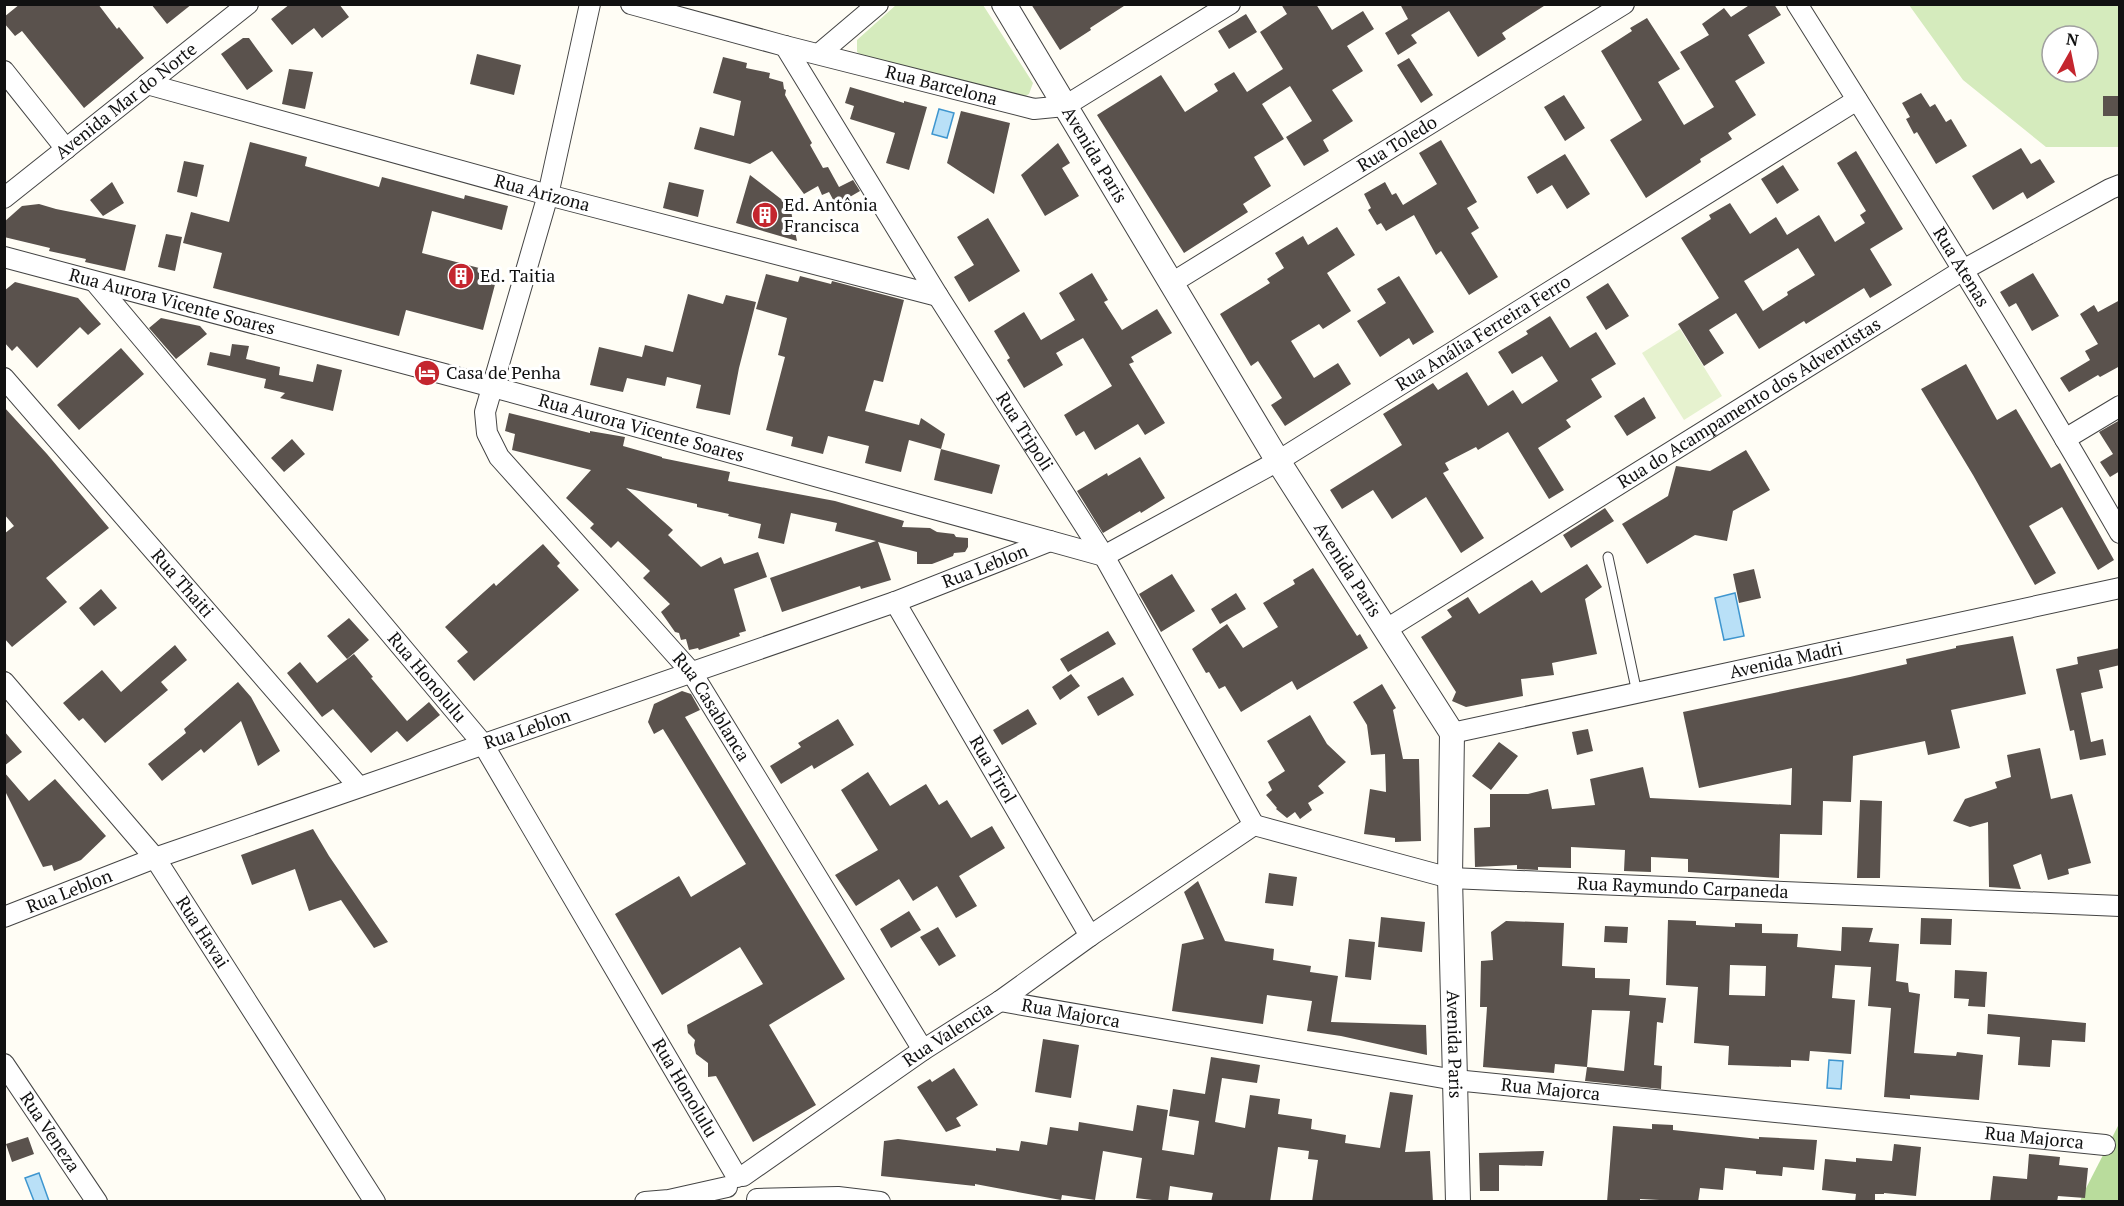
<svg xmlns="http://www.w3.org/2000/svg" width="2124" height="1206" viewBox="0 0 2124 1206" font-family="'PT Serif',serif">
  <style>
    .green { fill: #d5ebbd; fill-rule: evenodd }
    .forest { fill: #b9dc9c }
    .pitch { fill: #e6f2cf }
    .water { fill: #b9e0f7; stroke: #3f96cf; stroke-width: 1.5 }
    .building { fill: #5a524d; fill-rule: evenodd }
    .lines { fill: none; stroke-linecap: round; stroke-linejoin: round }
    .service-casing { stroke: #444; stroke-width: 11 }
    .minor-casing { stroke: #444; stroke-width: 22 }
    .tertiary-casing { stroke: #444; stroke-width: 26 }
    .service { stroke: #fff; stroke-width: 9 }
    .minor { stroke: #fff; stroke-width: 20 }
    .tertiary { stroke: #fff; stroke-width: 24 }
    .labels { text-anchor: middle; stroke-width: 6; stroke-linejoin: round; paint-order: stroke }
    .street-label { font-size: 18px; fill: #111; stroke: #fff }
    .poi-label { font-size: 18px; fill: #111; stroke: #fff; text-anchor: start }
  </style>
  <rect width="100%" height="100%" fill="#fffdf5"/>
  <!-- green -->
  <path class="green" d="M896,5h87l50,78 -4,11 -9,5 -154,-40 -9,-7v-12z
    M1909,5h210v142h-73l-83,-67zM2052,36h36v36h-36z"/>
  <!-- forest -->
  <path class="forest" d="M2119,1124v77l-39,1 2,-6z"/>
  <!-- pitch -->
  <path class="pitch" d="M1680,329l42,67 -38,24 -42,-67z"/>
  <!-- water -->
  <path class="water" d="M939,109l15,4 -7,25 -15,-4z
    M1735,593l9,43 -20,4 -9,-42z
    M1829,1060l14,1 -2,28 -14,-1z
    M39,1173l10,28h-15l-9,-23z"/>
  <!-- building -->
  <path class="building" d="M20,4h78l19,25 2,-2 25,31 -60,50 -62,-77 -7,5 -11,-13v-6z
    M151,4h41l-25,20z
    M290,4h49l10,13 -27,21 -8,-10 -22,17 -21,-26z
    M1031,4h96l-37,24 1,2 -31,20z
    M1281,4h35l16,26 31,-19 11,18 -27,17 16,25 -31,19 21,31 -30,19 6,11 -25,15 -18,-29 26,-16 -22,-35 -28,18 22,35 -30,18 17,29 -28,18 5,8 -64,41 -87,-138 64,-40 24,37 33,-21 -4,-7 20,-12 13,20 36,-23 -23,-37 27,-18z
    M1400,4h147l-45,29 4,6 -28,18 -29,-46 -38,24 6,8 -19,12 -13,-22 23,-14z
    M1751,4h23l7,11 -33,20 17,28 -30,18 21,34 -28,18 4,6 -32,20 1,3 -55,36 -36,-58 32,-20 -41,-69 31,-20 -2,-3 17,-10 33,51 -22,13 26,43 30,-18 -34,-55 29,-17 -7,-11 22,-16 7,9z
    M1246,14l11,18 -28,17 -11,-18z
    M243,38h6l24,33 -26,19 -26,-36z
    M477,54l44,11 -7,30 -44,-11z
    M723,57l24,6 -1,5 24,5 -1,5 14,4 1,7 2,1 -1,5 27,48 -2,2 13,23 5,-1 11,20 14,-7 7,11 -24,14 -7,-13 -7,3 -4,-9 -14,8 -32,-43 -22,13 -56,-15 6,-22 34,9 7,-35 -28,-8z
    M1409,58l24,37 -12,8 -24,-38z
    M289,69l24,3 -8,37 -23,-5z
    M850,87l54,16v-2l23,6 -18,63 -23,-7 9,-30 -45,-14 4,-13 -9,-3z
    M1921,93l9,14 5,-3 11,18 5,-3 16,27 -31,18 -19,-32 -3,2 -8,-15 4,-2 -8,-14z
    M1564,95l21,33 -20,13 -21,-34z
    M2103,96h17v20h-17z
    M961,111l49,12 -16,71 -47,-31z
    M1441,140l36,62 -10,6 12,20 -8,5 27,44 -29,18 -28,-44 -5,4 -22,-40 -28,16 -5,-8 -4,2 -9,-15 3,-2 -7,-14 21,-12 7,13 4,-2 7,12 34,-21 -18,-31z
    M250,142l57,15 -2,9 74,21 3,-10 82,22 1,-4 43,11 -6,24 -70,-19 -10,42 76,20 -15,57 -77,-20 -7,26 -186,-48 9,-35 -39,-10 8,-31 38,10z
    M1058,143l12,20 -8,5 17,28 -34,20 -24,-41z
    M2021,148l10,16 9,-5 15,23 -28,17 -4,-7 -30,18 -21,-34z
    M1856,151l47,78 -33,20 22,36 -22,13 -6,-10 -58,36 -2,-3 -45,28 -23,-36 -27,17 15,23 -20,13 -26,-42 41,-26 -38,-60 30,-19 -2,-4 21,-12 20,31 26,-17 11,18 32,-20 16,27 30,-19 -5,-8 6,-4 -29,-48zM1798,248l17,27 -28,17 1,3 -25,16 -19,-30z
    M1565,154l25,40 -23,15 -15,-24 -15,9 -10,-17z
    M184,161l20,4 -7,32 -20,-5z
    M1783,165l16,25 -22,14 -16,-25z
    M750,175l40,31 7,35 -61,-18z
    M112,182l12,21 -21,13 -13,-16z
    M669,182l35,8 -6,27 -35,-9z
    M39,204l17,5 80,16 -11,46 -40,-9 1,-3 -37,-8 1,-3 -46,-11v-15l18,-16z
    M988,218l32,53 -51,31 -15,-25 20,-12 -17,-28z
    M1337,227l18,28 -28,18 24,38 -28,18 -4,-5 -28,17 23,37 24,-15 13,21 -66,42 -14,-21 11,-7 -24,-37 -7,5 -31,-52 50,-31 -3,-4 17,-11 -9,-15 28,-17 5,9z
    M166,234l16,3 -7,34 -17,-4z
    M1092,273l16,27 -4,2 18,28 35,-21 15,24 -41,24 3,5 -5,2 36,59 -20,12 -7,-11 -43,26 -11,-19 -8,5 -12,-21 48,-29 -29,-48 -27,15 7,12 -39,23 -17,-28 3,-2 -16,-27 30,-19 17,28 34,-20 -16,-27z
    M2033,273l26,43 -27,15 -16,-28 -7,4 -9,-15z
    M766,274l32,8 2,-6 31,8 1,-3 72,19 -21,82 -9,-2 -9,31 54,14 2,-7 24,16 -4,15 -32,-9 -8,32 -36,-9 4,-17 -41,-10 -5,18 -32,-8 2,-9 -27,-7 19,-73 -7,-2 9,-37 -31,-9z
    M1399,276l35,56 -21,13 -4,-7 -29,19 -23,-36 29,-18 -9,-14z
    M15,282l63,16 23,26 -13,11 -8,-8 -43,41 -20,-22 -5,5 -8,-9v-51z
    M1608,283l21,33 -23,14 -20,-33z
    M688,294l35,10 3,-9 30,7 -17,66 -9,47 -34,-7 5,-23 -34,-8 -2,9 -38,-8 -4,14 -33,-7 9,-38 43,10 3,-12 28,7z
    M2120,300v66l-20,11 -2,-2 -29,17 -9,-14 30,-18 -5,-9 13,-7 -18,-30 14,-9 4,7z
    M1550,316l20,32 26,-16 20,32 -25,15 11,18 -36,23 5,7 -33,21 26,42 -15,9 -41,-67 -30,18 -2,-3 -31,16 4,7 -6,3 41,65 -23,15 -35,-56 -34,22 -19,-29 -31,19 -12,-19 72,-45 -19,-31 50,-31 5,7 29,-18 21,34 25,-16 9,14 36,-23 -16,-25 -30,18 -14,-22 30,-18 -2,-3z
    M161,318l39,8 7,8 -31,25 -27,-31z
    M232,344l17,2 -3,13 34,8 -1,8 34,7 4,-18 25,6 -9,41 -53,-13 5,-5 -21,-5 2,-9 -59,-14 3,-13 20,4z
    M121,348l23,26 -65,56 -22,-25z
    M1966,364l31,56 19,-11 35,59 9,-5 54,97 -16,10 -36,-63 -33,19 27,47 -21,12 -62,-110 -52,-86z
    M1644,397l12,21 -29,18 -13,-20z
    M4,407l43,47 62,74 -63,50 21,24 -55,45 -8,-9v-104l10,-8 -10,-12z
    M509,413l81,20v-2l35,6 -2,9 39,11v1l68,14 -2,9 107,20 69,20 -2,6 28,1 7,4 17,2 2,3 12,1v9l-3,5 -11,1 -1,3 -21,8h-15v-12l-39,-10 13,38 -30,9 -1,-3 -78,26 -12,-34 106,-37 -41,-10 2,-8 -46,-10 -7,31 -26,-6 3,-14 -33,-8 1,-2 -32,-7v-3l-71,-16 47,42 -5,5 33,32 20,-10 3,7 34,-12 9,25 -33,12 12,42 -7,2 1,3 -41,14 -1,-2 -9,2 -3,-11 -5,1 -2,-7 -4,-1 -14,-20 9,-8 -27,-26 7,-7 -32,-30 -7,7 -21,-20 4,-4 -28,-26 25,-28 -79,-20 3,-16 -10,-3z
    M2120,420v51l-10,6 -10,-15 13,-8 -14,-22z
    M292,439l13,15 -21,18 -13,-14z
    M941,449l59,16 -8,29 -58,-14z
    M1746,450l24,40 -37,21 -6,30 -32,-6 -48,29 -25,-40 46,-28 8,-30 34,5z
    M1140,457l25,41 -24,15 -1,-2 -37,22 -26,-42 30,-18 1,3z
    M1605,508l9,13 -43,27 -8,-13z
    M543,544l17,19 -3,3 22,24 -105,91 -17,-20 11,-9 -23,-25 49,-44 2,3z
    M1587,564l15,23 -17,12 12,55 -45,9 2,12 -33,4 2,17 -57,11 -14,-6 4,-9 -35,-55 31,-20 -5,-7 21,-13 11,17 53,-34 9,13z
    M1313,568l44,68 3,-2 8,14 -71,42 -5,-9 -51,31 -16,-26 -6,3 -10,-17 -3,1 -14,-24 35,-25 16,24 35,-21 -15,-24 32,-19 -2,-4z
    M1754,569l7,29 -22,5 -6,-29z
    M1172,574l23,37 -34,21 -22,-38z
    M101,589l16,19 -23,18 -15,-18z
    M1236,593l10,16 -26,15 -9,-15z
    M349,618l20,22 -22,19 -20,-23z
    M1108,631l8,13 -48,28 -8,-13z
    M2013,636l13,58 -75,16 9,38 -32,7 -3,-14 -72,15 -2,46 -28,-1 -1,34 -42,-1 -1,44 -91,-6v-13l-37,-2v15l-27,-1 1,-21 -54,-3v21l-33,-1v3l-21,-1v-4l-42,2 -1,-39 16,-1v-33h38l20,-5 4,20 43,-4 -5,-26 53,-12 7,31 141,7 1,-37 -93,20 -16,-76 167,-35 57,-13 -1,-5 50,-11v-2z
    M175,645l12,15 -26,22 7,8 -63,53 -22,-25 -4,3 -16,-18 39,-33 19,22z
    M2120,648v17l-21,5 4,18 -22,5 10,49 12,-3 3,16 -26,5 -6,-30 -4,1 -14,-62 22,-5 -1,-7z
    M354,654l19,23 -2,1 36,43 22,-19 11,13 -33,27 -10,-11 -26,22 -38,-44 -11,8 -35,-44 13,-11 17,21z
    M1071,674l9,12 -20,14 -8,-13z
    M1123,677l11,18 -36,21 -11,-19z
    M238,682l13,15 29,54 -22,15 -17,-45 -37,32 -3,-4 -39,32 -14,-17 38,-31 -2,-4z
    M1382,684l14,24 -3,2 10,49h16l2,82 -26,1v-4l-31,-4 6,-45 16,3 -1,-38 -14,1 -4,-30 -14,-23z
    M682,691l9,3 9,16 -15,7 160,262 -76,46 47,80 -63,37 -37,-66 -8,1v-14l-12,-9 -2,-9 1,-5 -7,-7 -1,-8 76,-41 -23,-37 -78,48 -47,-81 64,-38 12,21 55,-33 -83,-135 -9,5 -6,-12 6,-18z
    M1028,709l9,15 -35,21 -9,-15z
    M1310,715l17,29 19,18 -28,24 6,7 -16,10 4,7 -12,9 -5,-7 -8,6 -11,-9 1,-1 -11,-13 6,-5 -4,-8 17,-11 -18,-30z
    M838,719l16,26 -40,24 -2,-4 -31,19 -11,-18 31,-19 -3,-4z
    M1588,729l5,22 -16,4 -5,-23z
    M4,731l18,21 -18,14z
    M1499,742l19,14 -27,34 -19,-14z
    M2040,748l11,51 21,-5 19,69 -23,6 1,5 -21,6 -7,-26 -28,11 8,24 -32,-2 -1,-65 -18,5 -17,-6 12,-22 32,-11 -2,-6 16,-5 -4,-22z
    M4,772l25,29 26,-22 51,57 -25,24 -27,11 -2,-6 -9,2 -39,-78z
    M868,772l22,34 36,-22 13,21 8,-5 24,38 21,-12 13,22 -46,28 18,30 -21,12 -19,-32 -24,15 -14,-22 -43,27 -21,-31 43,-25 -37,-60z
    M1860,800l22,1 -2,77h-23z
    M313,829l16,27 59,86 -14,6 -33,-48 -32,11 -14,-42 -43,16 -11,-30z
    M1269,873l28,4 -4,29 -28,-3z
    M1198,881l27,60 49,8 -1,11 38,6 -1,6 28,4 -7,46 95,3 1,30 -86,-19 -34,-5 5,-30 -45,-6 -4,29 -91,-13 10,-67 22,-5 -20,-47z
    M909,911l12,19 -30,18 -11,-19z
    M1381,917l44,5 -3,30 -44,-5z
    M1921,918l31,1 -1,26 -31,-1z
    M1668,920l28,1v4l39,2v-4l27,1v9l36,1 -1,13 44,4 1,-24 31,1 -4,14 30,2 -3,37 12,2 1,9 11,2 -6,59 42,3 1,-4 26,3 -4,45 -69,-5v4l-26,-2 7,-89 -23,-2 3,-39 -36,-2 -3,33 23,2 -4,54 -41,-3 -1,10 -18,-1v7l-63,-2 1,-19 -35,-3 4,-56 -32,-2zM1730,965l36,1 -1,30 -36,-1z
    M1506,921l58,2 -2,43 33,2v10l35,1 -1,16 37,3 -3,25 -6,-1 -3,43 8,1 -1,23 -76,-8 2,-14 -32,-3 -1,9 -71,-6 4,-60h-7l1,-46 12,-1 -2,-28zM1592,1010l38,1 -6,60 -37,-4z
    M1605,926l23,1 -1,16 -23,-1z
    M938,927l18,29 -17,10 -19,-29z
    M1349,939l26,3 -4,38 -26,-3z
    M1955,970l32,2 -2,35 -17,-1 1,-7 -15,-1z
    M1988,1014l98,9 -1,19 -33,-2 -2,27 -32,-2 2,-28 -33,-3z
    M1043,1039l36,6 -8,53 -36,-6z
    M1211,1057l49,8 -3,18 -35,-5 -7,44 30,6 5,-33 30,4 -2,15 34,5 -1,10 35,6 -1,8 35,5 10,-56 23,3 -8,57 25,-1 3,51h-121l6,-42 -10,-1 1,-8 -31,-4 -8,55h-59l2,-9 -43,-7 -2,16 -32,-4 6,-40 -39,-7 -8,49 -33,-5 -1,5 -86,-16v2l-94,-10 3,-35 14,-2 98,12v-3l23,3 2,-10 26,4 3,-18 28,4 1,-9 54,9 4,-26 31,5 -6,40 32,5 5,-34 -30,-5 4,-27 32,5z
    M954,1068l24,37 -22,13 5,8 -15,6 -29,-45 13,-8 2,3z
    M1652,1124l21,1v5l86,9v-2l58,3 -3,30 -31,-3 -1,9 -26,-2v-3l-31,-3 -2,22 -23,-2 -2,14 -58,-3v3h-33l6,-76 39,3z
    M28,1137l6,17 -22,8 -6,-18z
    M1894,1144l27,3 -5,49 -32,-3v1h-9v8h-20l1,-8 -34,-4 3,-31 31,3v-4l36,3z
    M1544,1151l-2,15 -43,-1v26h-19l-1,-38z
    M2029,1154l31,3 -1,8 29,3 -3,30 -27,-2 -1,6h-67l3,-26 34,3z"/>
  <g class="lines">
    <!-- service casing -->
    <g class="service-casing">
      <path id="service" d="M1608,557l29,136"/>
    </g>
    <!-- minor casing -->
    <g class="minor-casing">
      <g id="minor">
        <path id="s1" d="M590,4l-42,191 -63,217 2,21 12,24 193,216 231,377"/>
        <path id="s2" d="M631,4l154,42 249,63 31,-3 165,-102"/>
        <path id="s3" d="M1797,4c110,175 220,350 323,529"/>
        <path id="s4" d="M785,46l153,250 166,260 150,269"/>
        <path d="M819,54l59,-50"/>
        <path d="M4,71l62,78"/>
        <path id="s5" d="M147,84l401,111 390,101"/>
        <path id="s6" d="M4,198l244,-194"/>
        <path id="s7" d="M4,257l489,130 611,169 174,-95 579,-361"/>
        <path id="s8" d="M95,282l388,462 254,433"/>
        <path id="s9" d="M1170,284l454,-280"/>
        <path id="s10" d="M4,378l355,409"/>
        <path d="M2065,439l55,-33"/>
        <path id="s11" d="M895,602l195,334"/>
        <path id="s12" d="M1385,630l578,-360 147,-81 10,-4"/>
        <path id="s13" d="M4,682l151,176 220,344"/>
        <path id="s14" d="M1452,733l668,-145"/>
        <path id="s15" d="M1254,825l196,53 670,28"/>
        <path id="s16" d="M4,917l151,-59 740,-256 155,-61"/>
        <path id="s17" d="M1000,1001l455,79 650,65"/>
        <path id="s18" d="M4,1064l93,138"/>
        <path id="s19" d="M743,1176l180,-126 77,-49 90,-65 164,-111"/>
        <path d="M757,1199l81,-2 42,5"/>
        <path d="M645,1202l24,-2 58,-13"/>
      </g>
    </g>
    <!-- tertiary casing -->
    <g class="tertiary-casing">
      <g id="tertiary">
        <path id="s20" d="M1004,4l274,457 174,272 -2,145 8,324"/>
      </g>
    </g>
    <!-- service -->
    <use href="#service" class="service"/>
    <!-- minor -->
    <use href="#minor" class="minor"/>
    <!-- tertiary -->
    <use href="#tertiary" class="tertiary"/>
  </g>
  <!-- icons -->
  <defs>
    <g id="building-disc" transform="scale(1.35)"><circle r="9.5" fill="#c4262e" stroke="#fff"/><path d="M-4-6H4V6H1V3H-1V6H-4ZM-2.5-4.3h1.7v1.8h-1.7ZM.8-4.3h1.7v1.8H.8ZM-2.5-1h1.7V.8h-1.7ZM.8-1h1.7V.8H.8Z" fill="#fff"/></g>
    <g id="hotel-disc" transform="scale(1.35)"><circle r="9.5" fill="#c4262e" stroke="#fff"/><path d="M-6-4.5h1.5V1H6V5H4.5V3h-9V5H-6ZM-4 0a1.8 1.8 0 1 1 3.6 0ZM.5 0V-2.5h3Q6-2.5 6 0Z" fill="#fff"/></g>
  </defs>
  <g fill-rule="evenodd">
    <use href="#building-disc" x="765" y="215"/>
    <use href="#building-disc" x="461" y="276"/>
    <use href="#hotel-disc" x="427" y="373"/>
  </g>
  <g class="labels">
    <!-- street labels -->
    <g class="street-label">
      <text dy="6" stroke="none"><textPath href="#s2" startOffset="321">Rua Barcelona</textPath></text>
      <text dy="6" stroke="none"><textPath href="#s6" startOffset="156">Avenida Mar do Norte</textPath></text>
      <text dy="6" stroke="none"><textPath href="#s9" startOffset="267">Rua Toledo</textPath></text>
      <text dy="6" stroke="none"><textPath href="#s20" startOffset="176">Avenida Paris</textPath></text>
      <text dy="6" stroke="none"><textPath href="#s5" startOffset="410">Rua Arizona</textPath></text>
      <text dy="6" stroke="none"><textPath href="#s3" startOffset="310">Rua Atenas</textPath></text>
      <text dy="6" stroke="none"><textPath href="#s7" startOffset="174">Rua Aurora Vicente Soares</textPath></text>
      <text dy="6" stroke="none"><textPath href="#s7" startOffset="1580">Rua Anália Ferreira Ferro</textPath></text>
      <text dy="6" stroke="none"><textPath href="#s12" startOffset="429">Rua do Acampamento dos Adventistas</textPath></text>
      <text dy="6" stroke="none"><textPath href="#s7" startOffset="660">Rua Aurora Vicente Soares</textPath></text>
      <text dy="6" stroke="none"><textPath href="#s4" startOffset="454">Rua Tripoli</textPath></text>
      <text dy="6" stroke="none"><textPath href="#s16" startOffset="1042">Rua Leblon</textPath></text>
      <text dy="6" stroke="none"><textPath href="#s20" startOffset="662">Avenida Paris</textPath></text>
      <text dy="6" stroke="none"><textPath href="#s10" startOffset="272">Rua Thaiti</textPath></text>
      <text dy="6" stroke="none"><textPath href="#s14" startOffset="342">Avenida Madri</textPath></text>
      <text dy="6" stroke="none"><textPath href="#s8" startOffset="516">Rua Honolulu</textPath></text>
      <text dy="6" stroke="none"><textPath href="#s1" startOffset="798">Rua Casablanca</textPath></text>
      <text dy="6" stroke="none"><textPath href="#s16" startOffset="556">Rua Leblon</textPath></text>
      <text dy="6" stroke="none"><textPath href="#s11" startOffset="194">Rua Tirol</textPath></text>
      <text dy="6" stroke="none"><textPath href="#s15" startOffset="436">Rua Raymundo Carpaneda</textPath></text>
      <text dy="6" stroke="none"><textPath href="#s16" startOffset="70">Rua Leblon</textPath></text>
      <text dy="6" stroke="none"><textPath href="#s13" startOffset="320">Rua Havai</textPath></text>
      <text dy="6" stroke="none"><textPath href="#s17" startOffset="72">Rua Majorca</textPath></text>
      <text dy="6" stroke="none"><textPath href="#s19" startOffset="249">Rua Valencia</textPath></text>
      <text dy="6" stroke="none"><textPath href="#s20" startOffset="1167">Avenida Paris</textPath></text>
      <text dy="6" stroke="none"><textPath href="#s8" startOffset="1002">Rua Honolulu</textPath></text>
      <text dy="6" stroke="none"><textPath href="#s17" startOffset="558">Rua Majorca</textPath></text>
      <text dy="6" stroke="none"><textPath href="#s18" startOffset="82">Rua Veneza</textPath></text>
      <text dy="6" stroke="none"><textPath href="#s17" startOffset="1044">Rua Majorca</textPath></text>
    </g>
    <!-- poi labels -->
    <g class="poi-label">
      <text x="784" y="211">Ed. Antônia<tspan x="784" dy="21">Francisca</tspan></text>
      <text x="480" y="282">Ed. Taitia</text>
      <text x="446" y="379">Casa de Penha</text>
    </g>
  </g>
  <!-- border -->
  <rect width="2124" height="1206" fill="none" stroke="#111111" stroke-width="12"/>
  <!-- north arrow -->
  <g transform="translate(2070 54) rotate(9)"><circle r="28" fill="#ffffff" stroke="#a0a0a0" stroke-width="1.5"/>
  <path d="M0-4.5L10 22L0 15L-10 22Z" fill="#c4262e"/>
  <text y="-9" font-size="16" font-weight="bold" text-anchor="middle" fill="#111111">N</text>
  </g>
</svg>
